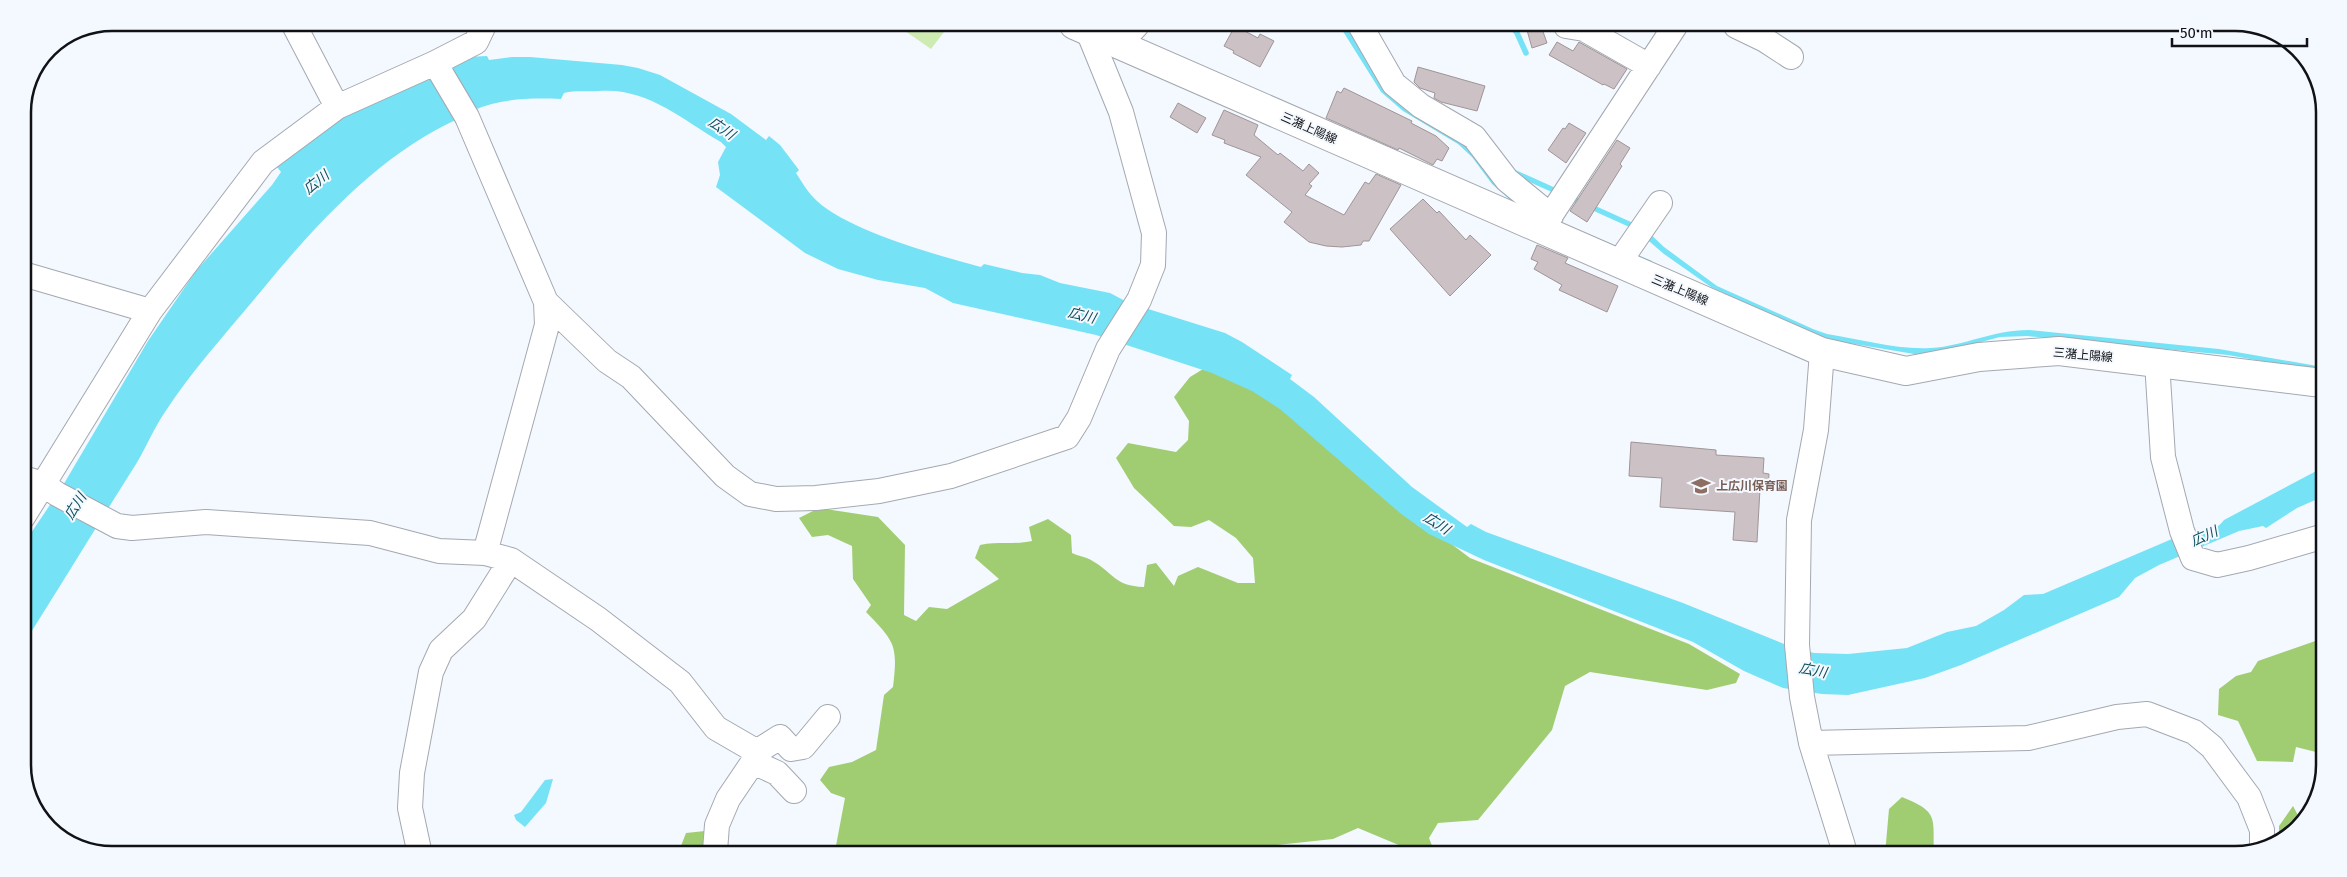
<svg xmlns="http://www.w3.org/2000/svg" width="2347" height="877" viewBox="0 0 2347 877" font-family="'Fira Sans','Noto Sans JP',sans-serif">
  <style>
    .green { fill: #ceebb2 }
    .forest { fill: #a1cd72 }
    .water { fill: #76e2f6 }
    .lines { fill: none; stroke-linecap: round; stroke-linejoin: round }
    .stream { stroke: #76e2f6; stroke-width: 5.5 }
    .building { fill: #ccc1c4; stroke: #9f9597 }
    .minor-casing { stroke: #a4a8b0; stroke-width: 26 }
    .major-casing { stroke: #a4a8b0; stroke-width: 30 }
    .minor { stroke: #fff; stroke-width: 24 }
    .major { stroke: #fff; stroke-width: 28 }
    .labels { text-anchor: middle; stroke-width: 4; stroke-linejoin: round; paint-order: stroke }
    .street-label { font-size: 12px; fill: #111215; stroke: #f4f8ff }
    .education-label { font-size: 12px; font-weight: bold; fill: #785e54; stroke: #f4f8ff; text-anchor: start }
    .water-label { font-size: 14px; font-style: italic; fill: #0c4e59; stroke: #f4f8ff }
    .rim { fill: none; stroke: #111215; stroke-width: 2.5 }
  </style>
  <rect width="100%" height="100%" fill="#f4f8ff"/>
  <!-- green -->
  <path class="green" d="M895,24h55l-19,25z"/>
  <!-- forest -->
  <path class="forest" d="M1213,363l156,106 40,43 61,46 219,86 51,30 -4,9 -29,7 -117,-18 -25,14 -13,44 -74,90 -40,3 -9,15 6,15h-29l-5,-7 -43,-18 -25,11 -121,13 -377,-1 10,-53 -14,-5 -11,-13 9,-13 23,-5 24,-12 8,-55 9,-8c5,-42 2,-45 -27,-75l5,-7 -18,-26 -1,-33 -24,-11 -16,2 -13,-19 20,-10 59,9 27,28 -1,70 12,6 13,-14 18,2 52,-30 -24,-21 5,-13c18,-4 34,0 52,-4l-3,-14 19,-8 23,16 1,18c6,3 14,4 19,7 23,13 23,26 53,27l3,-22 9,-2 18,23 4,-10 20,-9 40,16h17l-2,-25 -17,-20 -27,-18 -18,7 -17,-1 -40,-38 -18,-30 12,-15 48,9 12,-12 1,-19 -15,-24 16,-20z
    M2321,639l-1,114 -24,-6 -3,15 -36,-1 -19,-40 -20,-6 1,-26 17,-13 15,-4 7,-11z
    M1902,797c37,15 31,20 32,57h-49l4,-45z
    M2293,806l7,13 -15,20 -6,2v-15z
    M705,831l3,20h-29l7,-18z"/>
  <!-- water -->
  <path class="water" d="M1339,25h9l39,62 124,81 120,54 14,7 19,18 53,39 96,43 14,5c33,5 70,16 104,14 34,-2 61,-18 98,-18l190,19 104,18 -1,5 -94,-17 -201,-19 -27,1 -65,17 -15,1 -101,-17 -108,-51 -47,-33 -28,-24 -120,-54 18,35 118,50 -2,5 -125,-53 -33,-29 -20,-27 -14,-13 -55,-33 -22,-19z
    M487,56l2,4 23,-3h18l92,8 16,3 22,7 71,39 35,26 3,-4 11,9 19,25 -3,3c6,9 12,20 21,28 32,30 120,54 164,66l3,-3 38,9 18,2 20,8 50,10 19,10 96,30 17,9 50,33 -2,4 24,18 98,90 55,40 4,-3 15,8 197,71 106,43 25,7 34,1 59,-6 40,-16 29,-6 28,-16 20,-15 19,-1 136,-58c13,3 37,-4 45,-16l98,-52v29l-25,11 -31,20 -3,-2 -24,5 -80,34 -24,13 -16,19 -158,68 -36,13 -77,17 -26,-1 -39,-6 -39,-17 -51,-29 -209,-82 -55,-26 -29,-21 -120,-104 -28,-18 -40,-18 -116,-38 -143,-32 -28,-15 -47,-8 -40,-11 -33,-16 -89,-66 4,-12 -2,-13 8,-15 -5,-5c-40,-23 -74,-55 -122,-51 -13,1 -23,-1 -35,2l-3,6c-29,-1 -60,-1 -87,11 -5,2 -9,6 -14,8 -79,35 -144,106 -198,172 -33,40 -69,79 -97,122 -13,19 -21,41 -34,60 -36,57 -72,116 -108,173v-100l39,-58 86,-146 48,-70 76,-86 9,-13 -4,-5 67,-51 124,-59z
    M553,779l-7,24 -21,24 -9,-7 -2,-5 7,-3 24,-32z"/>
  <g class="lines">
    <!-- stream -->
    <path class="stream" d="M1511,26l6,7 9,20"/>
  </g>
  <!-- building -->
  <path class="building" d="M1235,26l23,12 2,-4 14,7 -14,26 -27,-14 1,-2 -10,-5z
    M1541,26l6,17 -15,5 -5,-18z
    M1557,42l16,9 6,-9 48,27 -13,20 -10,-5 -1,1 -54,-30z
    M1418,67l67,19 -8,25 -36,-9 -7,-4 1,-5 -15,-5 -6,-6z
    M1344,88l68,33 -1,2 25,13 13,12 -7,13 -5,-2 -4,6 -34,-17 -1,2 -72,-32 11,-27 4,2z
    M1178,103l28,15 -9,15 -27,-16z
    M1224,110l34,15 -4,10 24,20 2,-2 23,18 6,-7 10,9 -10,11 3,2 -7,9 39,20 21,-33 4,2 7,-10 25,11 -32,56h-6l-2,4 -19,2 -16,-1 -17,-4 -25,-20 8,-10 -46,-37 15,-18 -37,-14 1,-3 -13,-5z
    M1569,123l17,10 -20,30 -18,-13 15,-22 2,1z
    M1617,140l13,8 -10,16 2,2 -35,56 -17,-11z
    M1423,199l14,14 2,-2 27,29 4,-5 21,20 -41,41 -60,-67z
    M1537,245l31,13 -3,5 53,23 -11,26 -48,-22 3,-5 -28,-16 4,-7 -7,-3z
    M1631,442l85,8v5l48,3 -1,15 6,1 -1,15h-8l-3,53 -24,-2 2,-28 -75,-5 2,-29 -33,-2z"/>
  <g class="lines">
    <!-- minor casing -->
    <g class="minor-casing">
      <path id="minor" d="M293,23l44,84
        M1360,25l34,59 27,22 53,31 33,43 44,36
        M1566,26l18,3 65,37
        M1736,26l29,14 26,17
        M1119,44l18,-19
        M435,63l32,54 79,185 1,23 -62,228
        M1543,227l132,-201
        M1618,264l42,-61
        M23,274l127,37
        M546,302l61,59 24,16 94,99 25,18 26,5 40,-1 63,-7 72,-15 116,-39 12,-19 29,-69 31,-49 14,-35 1,-32 -33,-121 -33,-81
        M1822,352l-6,78 -17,90 -2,125 5,52 9,46 32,103v8
        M2157,362l6,95 19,74 11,27 24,7 32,-7 72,-21
        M23,478l20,6 14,10 60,32 15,2 74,-6 164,11 69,18 46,2 26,7 87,59 82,63 36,46 38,22 -1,12 -25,37 -11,26 -2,26
        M23,517l127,-206 113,-149 74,-55 98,-44 41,-21 9,-19
        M1811,743l217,-5 89,-21 30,-3 47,18 18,15 37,50 13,33v16
        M753,754l27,-17 11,12 12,-2 25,-30
        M753,762l24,11 17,18
        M419,850l-9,-42 2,-35 19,-101 10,-22 33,-31 37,-59"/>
    </g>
    <!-- major casing -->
    <g class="major-casing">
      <path id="major" d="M1074,25l748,327 84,19 73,-14 80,-6 263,32"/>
    </g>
    <!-- minor -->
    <use href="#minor" class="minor"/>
    <!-- major -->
    <use href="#major" class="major"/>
  </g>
  <!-- icons -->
  <defs>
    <g id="school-bare" transform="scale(1.5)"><path d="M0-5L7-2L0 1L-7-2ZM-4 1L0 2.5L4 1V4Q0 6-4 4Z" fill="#8d6e63" stroke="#f4f8ff" stroke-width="2.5" paint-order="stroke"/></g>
  </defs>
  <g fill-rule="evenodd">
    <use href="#school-bare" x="1701" y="486"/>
  </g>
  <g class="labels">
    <!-- street labels -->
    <g class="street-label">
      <text transform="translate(1309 128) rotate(24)" y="4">三潴上陽線</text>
      <text transform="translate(1680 290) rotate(23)" y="4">三潴上陽線</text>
      <text transform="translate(2083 355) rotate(5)" y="4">三潴上陽線</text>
    </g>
    <!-- education labels -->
    <g class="education-label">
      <text x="1716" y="490">上広川保育園</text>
    </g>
    <!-- water labels -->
    <g class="water-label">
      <text transform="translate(722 128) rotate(34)" y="5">広川</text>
      <text transform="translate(316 182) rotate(-39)" y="5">広川</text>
      <text transform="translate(1082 315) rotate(14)" y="5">広川</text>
      <text transform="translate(75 506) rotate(-58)" y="5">広川</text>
      <text transform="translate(1437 523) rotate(32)" y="5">広川</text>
      <text transform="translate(2204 536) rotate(-24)" y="5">広川</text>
      <text transform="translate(1813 670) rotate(11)" y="5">広川</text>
    </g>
  </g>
  <!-- crop -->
  <path d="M0 0H2347V877H0ZM112 31H2235A81 81 0 0 1 2316 112V765A81 81 0 0 1 2235 846H112A81 81 0 0 1 31 765V112A81 81 0 0 1 112 31Z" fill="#f4f8ff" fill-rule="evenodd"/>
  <path class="rim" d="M112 31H2235A81 81 0 0 1 2316 112V765A81 81 0 0 1 2235 846H112A81 81 0 0 1 31 765V112A81 81 0 0 1 112 31Z"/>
  <!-- scale -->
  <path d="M2172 38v8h135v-8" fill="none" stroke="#111215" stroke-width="2.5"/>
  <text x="2180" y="38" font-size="15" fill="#111215" stroke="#f4f8ff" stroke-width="4" paint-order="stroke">50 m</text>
</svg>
